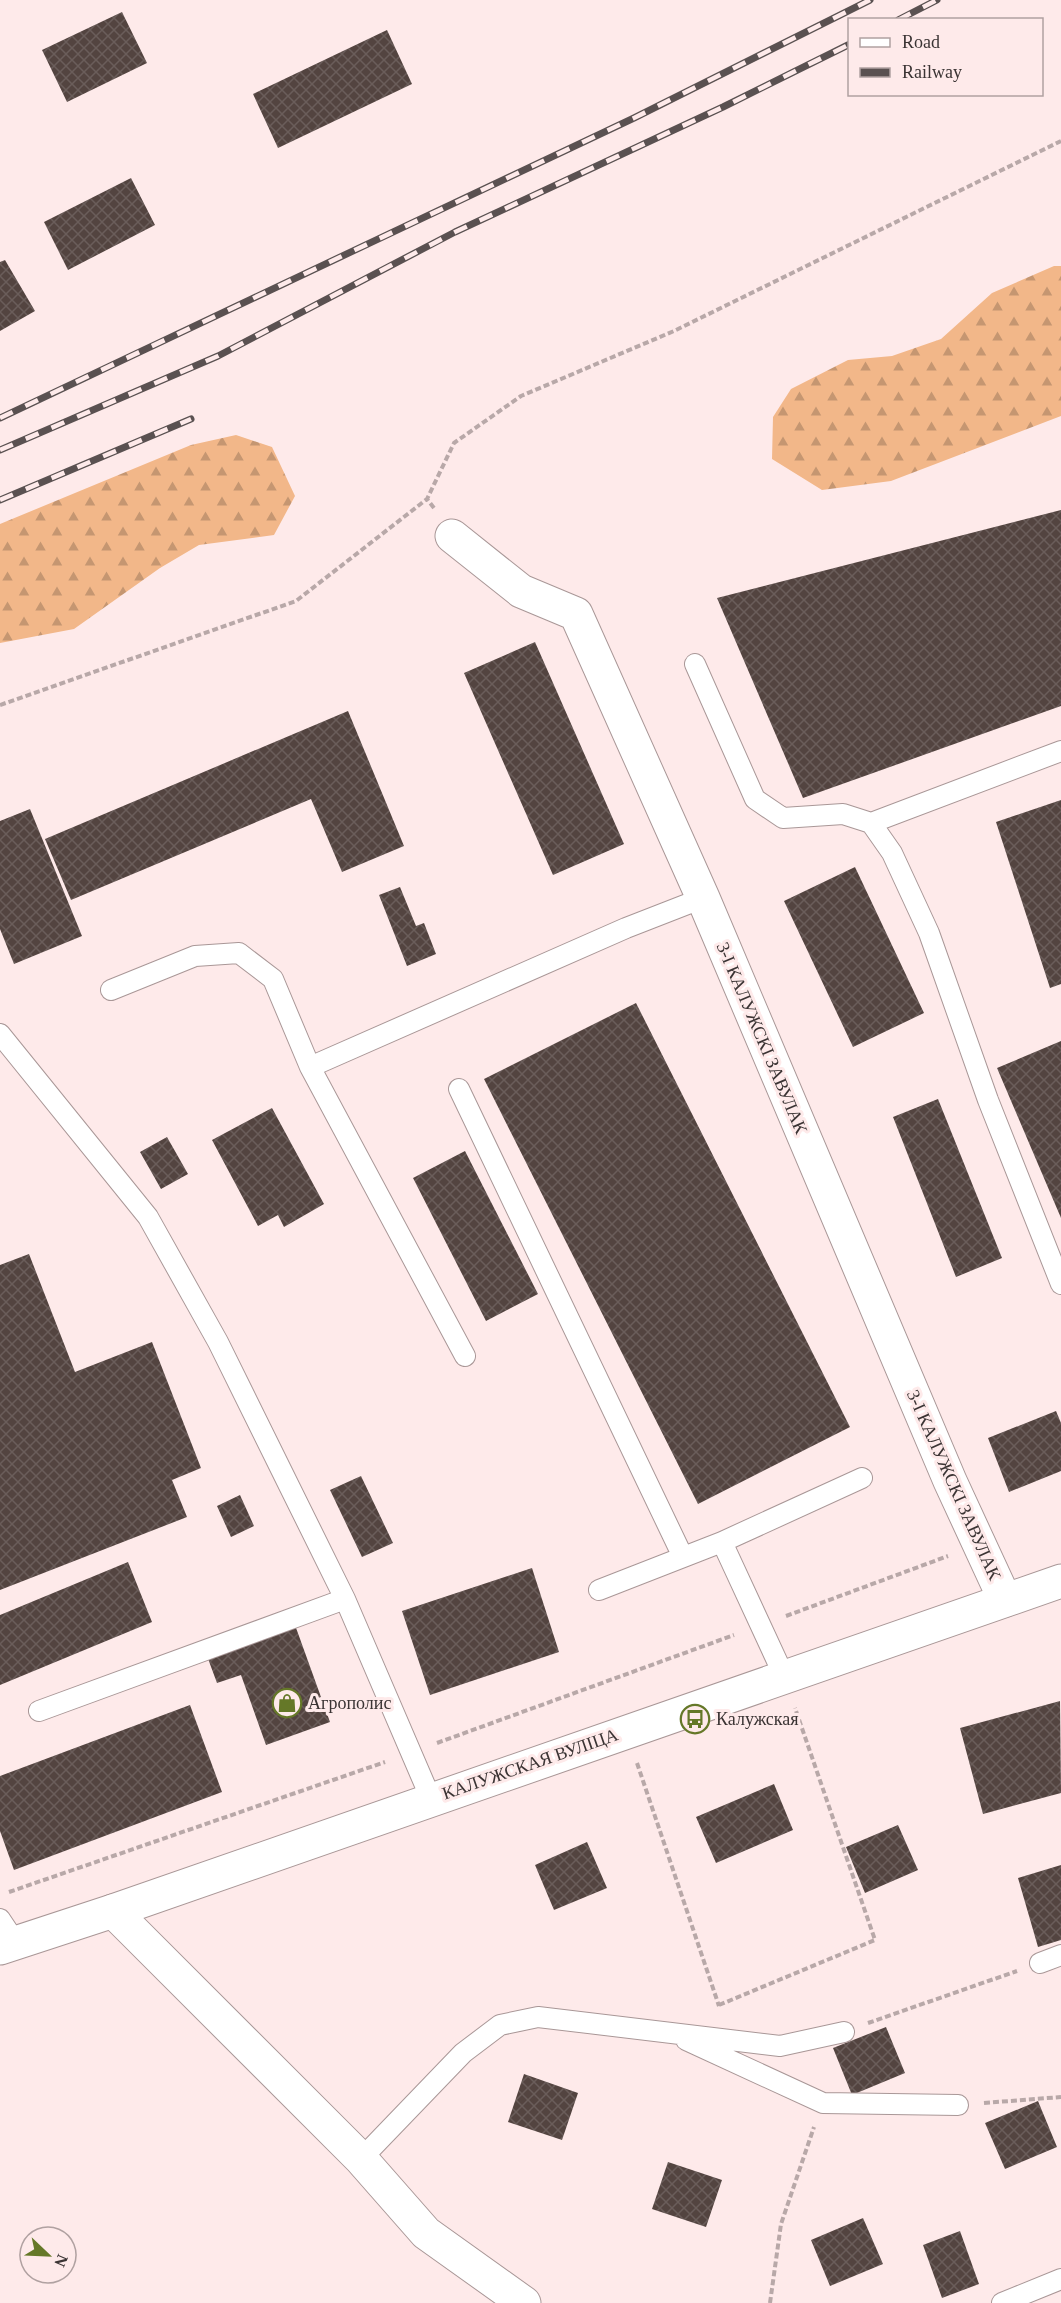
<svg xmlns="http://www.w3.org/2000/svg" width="1061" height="2303" viewBox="0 0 1061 2303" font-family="Georgia,serif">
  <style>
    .forest { fill: url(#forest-firs) }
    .building { fill: url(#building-cross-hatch) }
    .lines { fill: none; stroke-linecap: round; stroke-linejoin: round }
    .lane-casing { stroke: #a99797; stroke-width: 22 }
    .street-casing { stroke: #a99797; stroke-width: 35 }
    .secondary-casing { stroke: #a99797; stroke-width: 35 }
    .path { stroke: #b8a8a8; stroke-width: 4; stroke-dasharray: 6 3; stroke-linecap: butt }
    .lane { stroke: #fff; stroke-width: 20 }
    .street { stroke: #fff; stroke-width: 33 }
    .secondary { stroke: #fff; stroke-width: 33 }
    .rail-casing { stroke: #5a5151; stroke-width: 7 }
    .rail { stroke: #feeaea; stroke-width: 4.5; stroke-dasharray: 14; stroke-linecap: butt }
    .labels { text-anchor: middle; stroke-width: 6; stroke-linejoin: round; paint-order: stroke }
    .street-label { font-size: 18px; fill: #3b3434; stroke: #feeaea }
    .poi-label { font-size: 18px; fill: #3b3434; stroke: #feeaea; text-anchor: start }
  </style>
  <defs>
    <pattern id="forest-firs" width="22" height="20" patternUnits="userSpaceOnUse" patternTransform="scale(1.5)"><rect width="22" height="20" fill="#f2b789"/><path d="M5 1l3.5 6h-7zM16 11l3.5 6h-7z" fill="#c59671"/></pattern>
    <pattern id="building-cross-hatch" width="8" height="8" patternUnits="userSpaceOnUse" patternTransform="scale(1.5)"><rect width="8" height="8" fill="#534440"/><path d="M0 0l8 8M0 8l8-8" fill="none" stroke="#6a5d5a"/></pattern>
  </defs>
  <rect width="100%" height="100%" fill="#feeaea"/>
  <!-- forest -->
  <path class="forest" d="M1054,266h7v150l-170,65 -69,9 -50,-31 1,-42 18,-28 57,-29 44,-4 49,-17 51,-46z
    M236,435l36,12 23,49 -21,39 -75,10 -39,23 -86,61 -74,14v-119l191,-79z"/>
  <!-- building -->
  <path class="building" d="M122,12l25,51 -80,39 -25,-52z
    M387,30l25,54 -134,64 -25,-54z
    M131,178l24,47 -87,45 -24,-48z
    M5,260l30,51 -35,20v-69z
    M1061,510v196l-258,92 -86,-200z
    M535,642l89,202 -71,31 -89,-202z
    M348,711l56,135 -62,26 -31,-73 -240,101 -26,-61z
    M1061,800v184l-11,4 -54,-166z
    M30,809l52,127 -68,28 -14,-35v-108z
    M855,867l69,146 -71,34 -69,-146z
    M400,887l16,39 8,-3 12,31 -29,12 -28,-71z
    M636,1003l214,424 -152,77 -214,-425z
    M1061,1041v177l-64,-150z
    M938,1099l64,159 -46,19 -63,-160z
    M272,1108l52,96 -40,23 -6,-12 -20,11 -46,-86z
    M167,1137l21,37 -27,15 -21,-37z
    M465,1151l73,143 -52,27 -73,-143z
    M29,1254l46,118 77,-30 49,126 -29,12 15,37 -187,73v-325z
    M1056,1411l5,12v48l-52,21 -21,-54z
    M361,1476l32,67 -31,14 -32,-67z
    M240,1495l14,31 -23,11 -14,-31z
    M128,1562l24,60 -152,63v-70z
    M532,1568l27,84 -129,43 -28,-84z
    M295,1625l35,97 -64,23 -25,-70 -24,8 -10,-27z
    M1060,1701l1,92 -78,21 -23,-86z
    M190,1705l32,87 -208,78 -14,-39v-55z
    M774,1784l19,46 -77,33 -20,-46z
    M898,1825l20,45 -53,23 -19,-46z
    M587,1842l20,46 -53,22 -19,-45z
    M1061,1865v75l-23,7 -20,-69z
    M886,2027l19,46 -53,22 -19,-47z
    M524,2074l54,19 -16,47 -54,-18z
    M1038,2101l19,46 -52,22 -20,-46z
    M668,2162l54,18 -16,47 -54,-18z
    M863,2218l20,46 -53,22 -19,-46z
    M960,2231l19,53 -37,14 -19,-53z"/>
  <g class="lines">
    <!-- lane casing -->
    <g class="lane-casing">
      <path id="lane" d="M695,664l60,135 28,19 60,-4 28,9 21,30 37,80 59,167 73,184
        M871,823l190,-72
        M111,990l84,-34 44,-3 34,26 37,88 155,289
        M0,1034l148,183 70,125 127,257 86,200
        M310,1067l316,-139 77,-30
        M459,1089l224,468
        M599,1590l123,-48
        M784,1676l-62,-134 140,-64
        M39,1711l306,-112
        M0,1919l16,24
        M1040,1963l21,-8
        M686,2040l137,63 135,2
        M361,2159l102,-106 37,-28 38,-8 242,29 64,-14
        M1002,2303l59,-24"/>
    </g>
    <!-- street casing -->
    <g class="street-casing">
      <path id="street" d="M452,536l69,55 55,23 127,284 247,583 55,119
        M113,1911l248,248 65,74 98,70"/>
    </g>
    <!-- secondary casing -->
    <g class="secondary-casing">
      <path id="secondary" d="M0,1948l113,-37 948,-330"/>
    </g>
    <!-- path -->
    <path class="path" d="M434,508l-7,-9 27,-56 67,-47 153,-65 387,-190
      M0,705l296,-104 131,-102
      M786,1616l162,-60
      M437,1743l297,-108
      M637,1763l82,243
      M9,1892l376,-130
      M719,2005l156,-65 -80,-232
      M868,2023l149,-52
      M984,2103l77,-6
      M770,2303l11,-79 33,-97"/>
    <!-- lane -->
    <use href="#lane" class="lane"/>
    <!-- street -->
    <use href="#street" class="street"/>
    <!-- secondary -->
    <use href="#secondary" class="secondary"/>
    <!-- rail casing -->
    <g class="rail-casing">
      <path id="rail" d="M898,20l39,-20
        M0,418l634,-300 236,-118
        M0,450l218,-94 237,-124 268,-125 127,-63
        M0,500l191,-81"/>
    </g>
    <!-- rail -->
    <use href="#rail" class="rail"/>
  </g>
  <!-- icons -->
  <defs>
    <g id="shop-ring" transform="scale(1.5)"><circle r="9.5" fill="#feeaea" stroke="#657828" stroke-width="1.5"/><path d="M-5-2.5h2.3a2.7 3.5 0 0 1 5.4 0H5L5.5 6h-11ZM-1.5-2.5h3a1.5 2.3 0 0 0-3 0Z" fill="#657828"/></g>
    <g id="bus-ring" transform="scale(1.5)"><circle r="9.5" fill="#feeaea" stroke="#657828" stroke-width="1.5"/><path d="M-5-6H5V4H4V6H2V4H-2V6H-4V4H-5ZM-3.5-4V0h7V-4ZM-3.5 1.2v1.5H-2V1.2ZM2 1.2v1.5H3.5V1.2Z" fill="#657828"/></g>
  </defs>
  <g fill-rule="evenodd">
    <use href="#shop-ring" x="287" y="1703"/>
    <use href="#bus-ring" x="695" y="1719"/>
  </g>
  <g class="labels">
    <!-- street labels -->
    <g class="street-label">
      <text transform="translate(762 1038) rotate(67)" y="6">3-І КАЛУЖСКІ ЗАВУЛАК</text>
      <text transform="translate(954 1485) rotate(66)" y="6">3-І КАЛУЖСКІ ЗАВУЛАК</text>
      <text transform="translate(530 1764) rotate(-19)" y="6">КАЛУЖСКАЯ ВУЛІЦА</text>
    </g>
    <!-- poi labels -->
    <g class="poi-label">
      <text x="308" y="1709">Агрополис</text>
      <text x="716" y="1725">Калужская</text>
    </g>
  </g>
  <!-- legend -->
  <rect x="848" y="18" width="195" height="78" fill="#feeaea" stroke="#b0a1a1" stroke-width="1.5"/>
  <rect x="860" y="38" width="30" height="9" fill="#ffffff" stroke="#b0a1a1" stroke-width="1.5"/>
  <text x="902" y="48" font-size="18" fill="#3b3434">Road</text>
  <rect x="860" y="68" width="30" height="9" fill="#5a5151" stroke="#b0a1a1" stroke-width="1.5"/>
  <text x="902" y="78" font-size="18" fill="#3b3434">Railway</text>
  <!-- north arrow -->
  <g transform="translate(48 2255) rotate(113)"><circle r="28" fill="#feeaea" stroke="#b0a1a1" stroke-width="1.5"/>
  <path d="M0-4.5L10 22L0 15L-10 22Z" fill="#657828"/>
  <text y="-9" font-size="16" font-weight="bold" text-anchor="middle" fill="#3b3434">N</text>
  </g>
</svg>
